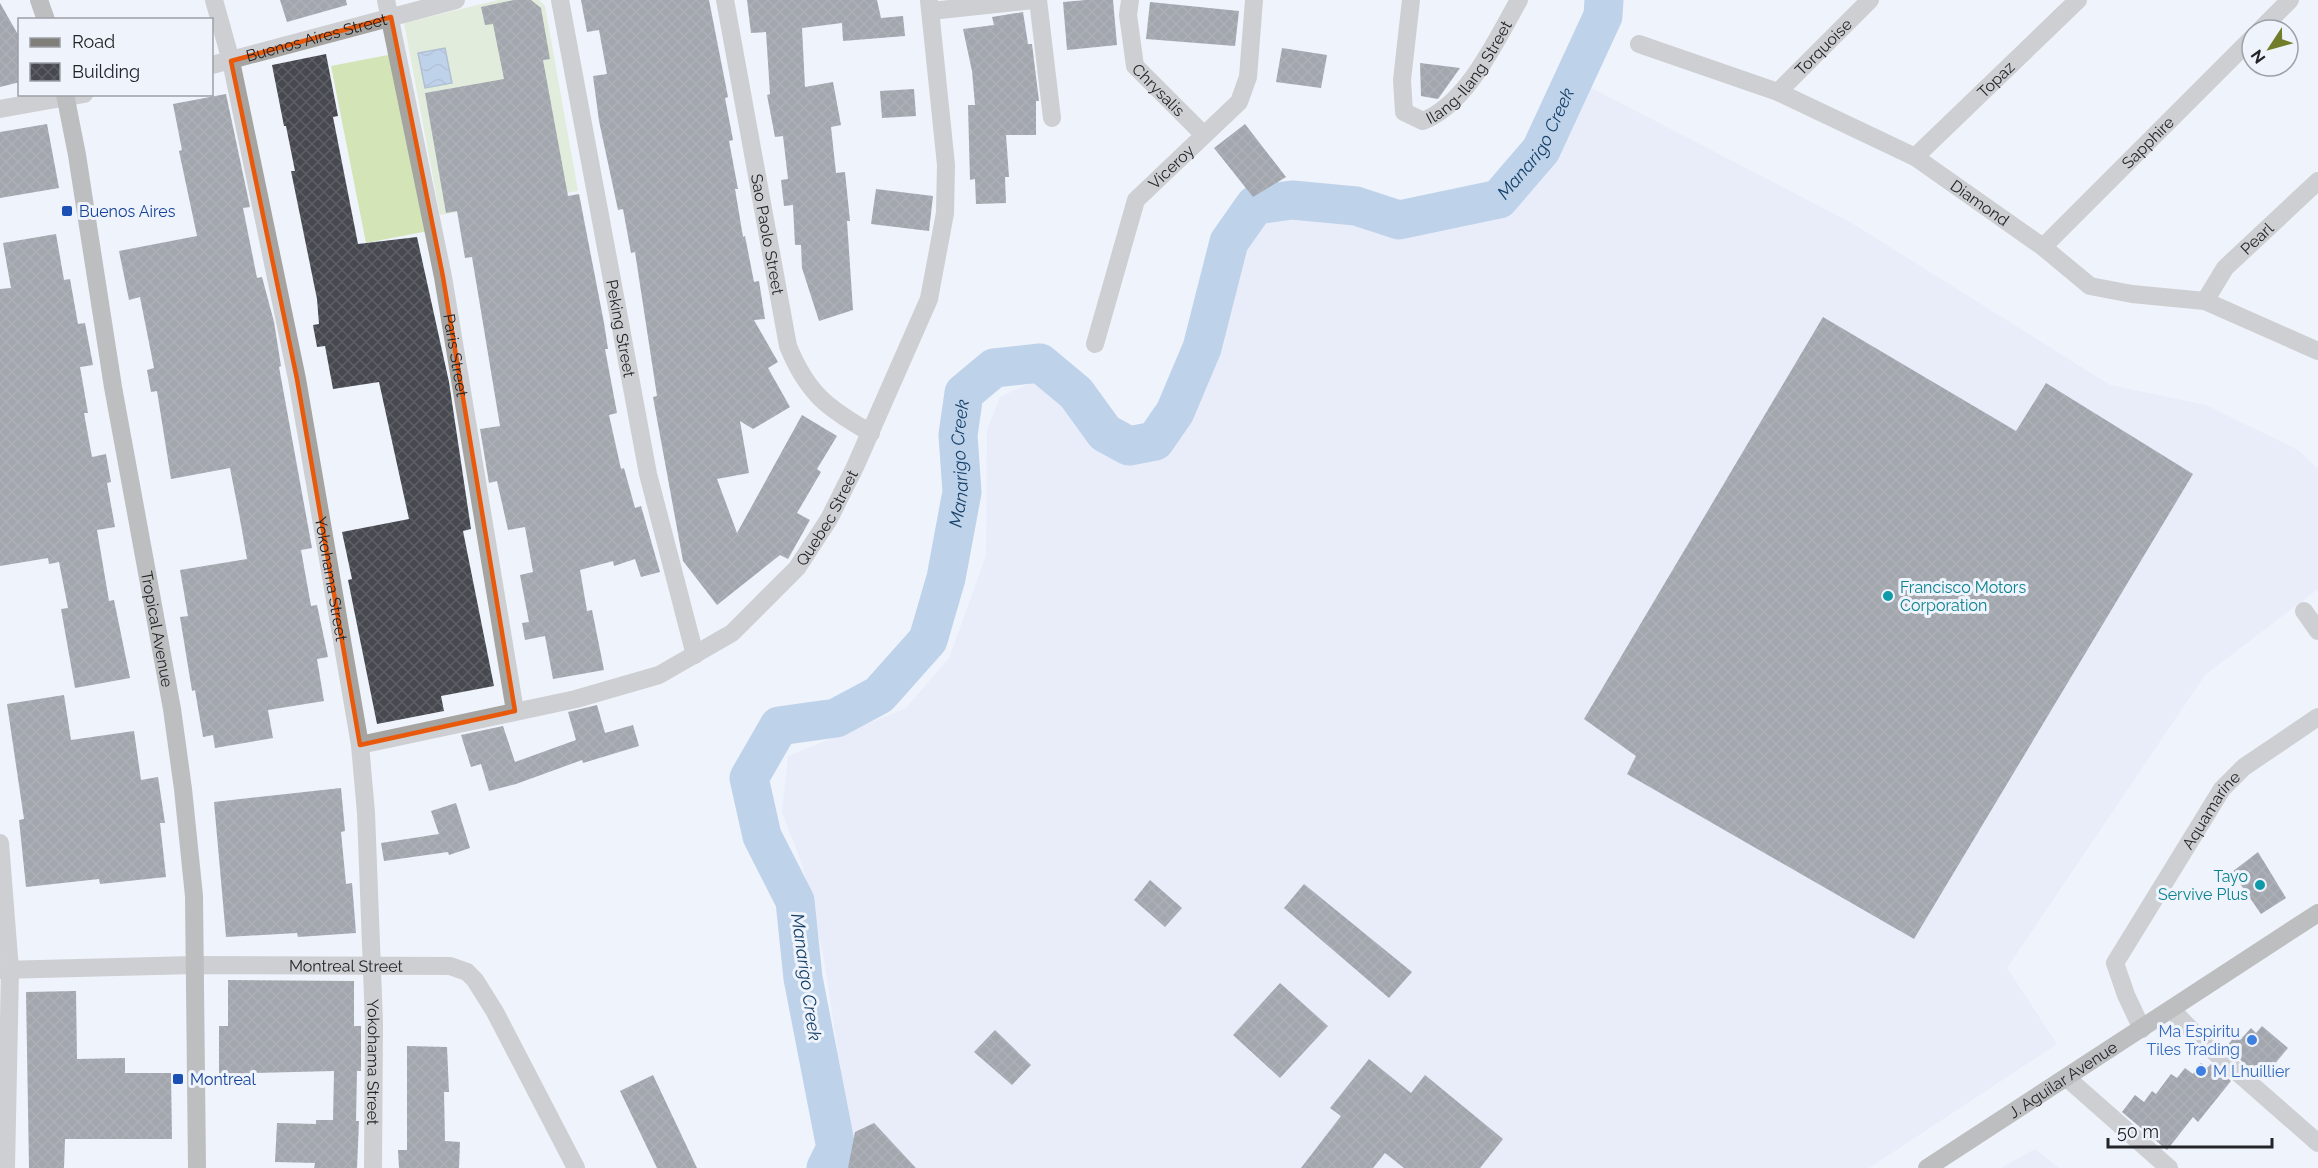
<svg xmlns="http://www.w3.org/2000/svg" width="2318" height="1168" viewBox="0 0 2318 1168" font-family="Raleway,sans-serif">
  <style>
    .built { fill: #e1e7f7 }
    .grass { fill: #d3e5b6 }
    .water { fill: url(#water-waves); stroke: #6682a2; stroke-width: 1.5 }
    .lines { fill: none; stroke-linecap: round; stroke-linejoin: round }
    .river { stroke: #83abd6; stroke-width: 39 }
    .building { fill: url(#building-cross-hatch) }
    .street { stroke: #a5a4a0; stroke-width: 18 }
    .secondary { stroke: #807e79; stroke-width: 18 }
    .marked { fill: none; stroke: #e8590c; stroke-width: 4.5; stroke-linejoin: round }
    .transit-dot { fill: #1a4fb4; stroke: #eff3fb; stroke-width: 2 }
    .culture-dot { fill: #0f9aa8; stroke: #eff3fb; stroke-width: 2 }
    .shop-dot { fill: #3f7fe0; stroke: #eff3fb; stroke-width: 2 }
    .labels { text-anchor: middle; stroke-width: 6; stroke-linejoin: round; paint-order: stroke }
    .street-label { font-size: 16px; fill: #222427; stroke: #eff3fb }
    .transit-label { font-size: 16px; fill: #164399; stroke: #eff3fb; text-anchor: start }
    .culture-label { font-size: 16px; fill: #0d838f; stroke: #eff3fb; text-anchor: start }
    .shop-label { font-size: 16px; fill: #366cbe; stroke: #eff3fb; text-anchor: end }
    .water-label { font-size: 18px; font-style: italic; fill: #143f68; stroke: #eff3fb }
  </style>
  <defs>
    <pattern id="water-waves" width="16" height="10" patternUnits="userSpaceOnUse" patternTransform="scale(1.5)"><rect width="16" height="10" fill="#83abd6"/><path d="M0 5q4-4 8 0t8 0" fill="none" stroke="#6b8bae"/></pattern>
    <pattern id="building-cross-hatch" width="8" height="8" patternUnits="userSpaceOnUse" patternTransform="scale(1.5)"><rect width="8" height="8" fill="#46494f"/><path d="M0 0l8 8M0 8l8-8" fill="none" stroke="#5e6065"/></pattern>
  </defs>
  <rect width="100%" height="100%" fill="#eff3fb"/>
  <!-- built -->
  <path class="built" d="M1582,83l268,139 260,163 96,20 92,45 20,19v120l-113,86 -198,293 50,76 -188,124h-1027l6,-49 -24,-160 -21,-92 -21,-55 6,-56 118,-48 43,-50 37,-102 1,-126 13,-33 35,-16 25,14 45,38 24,13 26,-5 20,-29 27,-64 27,-106 26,-37 37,-5 64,6 43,14 100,-21 42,-49z
    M2035,1149l24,19h-58z"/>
  <!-- grass -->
  <path class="grass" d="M498,0h41l6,6 33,185 -138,24 -36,-192z
    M393,54l35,177 -62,12 -35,-177z"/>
  <!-- water -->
  <path class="water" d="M445,48l7,35 -27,5 -7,-35z"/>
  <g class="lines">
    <!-- river -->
    <path class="river" id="s1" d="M826,1168l10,-20 -33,-170 -8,-77 -33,-65 -13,-58 30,-52 57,-8 43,-23 49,-55 18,-62 16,-86 -4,-57 6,-42 30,-25 46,-5 36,30 29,40 24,13 26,-5 20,-29 27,-64 27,-106 26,-37 37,-5 64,6 43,14 100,-21 42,-49 62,-134 1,-16"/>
  </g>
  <!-- building -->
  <path class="building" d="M280,0h66l1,5 -60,17z
    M514,0h17l10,8 9,51 -7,1 25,136 11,-2 25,129 4,26h-3l12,64 -8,2 12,54 3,-1 11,40 6,-2 19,66 -19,5 -6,-18 -21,7 -1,-5 -33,9 7,41 5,-1 12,60 -51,9 -8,-43 -20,4 -3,-17 7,-1 -9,-47 13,-3 -8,-45 -17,3 -11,-49 -8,2 -9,-54 20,-3 -28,-169 -7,1 -8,-47 -11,2 -21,-120 79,-14 -11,-55 -8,1 -4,-18z
    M581,0h128l19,97 -3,1 8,42 -4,1 9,48h-3l8,48 2,-1 9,46 5,-1 6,38 -11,1 24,42 -10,6 22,39 -37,22 -13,-8 9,52 -32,6 20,54 65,-118 35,21 -20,33 4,3 -24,41 13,7 -22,39 -8,-4 -63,50 -34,-44 -30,-164 4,-1 -22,-144 -4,1 -8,-44 -5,1 -19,-89 -6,-45 14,-2 -8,-44 -12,2z
    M747,0h130l4,18 22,-2 2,20 -62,5 -1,-18 -40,5 3,59 28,-5 8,43 -10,2 5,46 9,-1 5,49h-3l6,89 -34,11 -17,-53 -1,-23h-6l-2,-40 -9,1 -3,-26 7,-1 -5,-43 -8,1 -8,-42 3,-1 -4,-62 -15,1z
    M1086,0h27l4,45 -50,5 -4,-48z
    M1150,2l89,9 -4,35 -89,-7z
    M0,3l20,35v44l-20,5z
    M1023,12l5,32h4l7,57h-3v34h-30l3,42h-4l1,26 -30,1 -1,-25 -5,1 -2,-75h7l-3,-34 -9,-42 31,-4 -2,-8z
    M1282,48l45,7 -6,33 -45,-6z
    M326,54l12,62 -5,1 25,127 59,-7 32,145 22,147 -8,2 31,155 -53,10 3,15 -67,13 -29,-144 4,-1 -10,-47 67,-13 -30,-137 -46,7 -8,-43 -8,1 -4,-22 6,-1 -2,-25 -26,-128h4l-9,-45h-2l-12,-61z
    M1420,63l40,5 -22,31 -17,-3z
    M914,89l2,27 -34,2 -2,-27z
    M226,94l24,113 -7,1 14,70 5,-1 12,45 7,44 -2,1 33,181 -11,2 10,56 6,-1 11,52 -11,2 7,42 -56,9 5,28 -58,10 -2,-13 -10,2 -8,-47 -3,1 -12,-74 8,-1 -8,-46 67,-11 -8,-45 -9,-46 -59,11 -14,-88 -6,1 -4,-22 7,-2 -14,-71 -11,3 -10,-49 78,-15 -18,-85 3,-1 -9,-46z
    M47,124l12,64 -59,10v-66z
    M1245,124l41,53 -33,20 -39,-49z
    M876,189l57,7 -4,35 -58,-7z
    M56,234l8,46 6,-1 8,45 7,-1 8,42 -13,2 8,46h-4l8,44 14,-3 5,28 -4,1 8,44 -18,3 12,71 5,-1 16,78 -55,10 -14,-79 7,-1 -9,-46 -10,2 -1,-6 -48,8v-277l11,-1 -8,-45z
    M1823,317l193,114 30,-48 147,91 -279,465 -287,-165 9,-18 -52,-37z
    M64,695l7,45 63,-9 7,49 17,-3 7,46h-5l6,54 -66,7 -1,-5 -73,8 -7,-67 5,-1 -17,-115z
    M597,705l8,28 28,-8 6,21 -56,17 -1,-3 -66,24 -27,7 -8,-27 -10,3 -10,-32 42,-9 12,36 61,-22 -8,-28z
    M341,788l4,43 -4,1 5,52 6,-1 4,50 -58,4 -1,-4 -71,4 -12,-135z
    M456,803l14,45 -21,7 -1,-3 -64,9 -3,-18 58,-9 -8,-23z
    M2258,852l28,46 -25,16 -29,-42z
    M1150,880l32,28 -17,19 -31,-27z
    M1304,884l108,88 -23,26 -105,-90z
    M228,980l126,1v45h7v45h-4l-1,50h3l-2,47h-43l1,-5 -40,-1 2,-39 39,1v-4h17l1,-49 -115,3v-48h9z
    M1280,983l48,43 -48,52 -47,-43z
    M76,991l1,68 48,-1v15h46l1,66h-107l-1,29h-35l-3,-176z
    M2262,1026l26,22 -26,31 -36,-32 10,-12 5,4 10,-11 5,5z
    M995,1030l36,35 -19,20 -38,-33z
    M407,1046l40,1 2,45h-5l1,49 15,1 -1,26h-60l-1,-18h9z
    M1369,1059l42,34 14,-18 78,64 -23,29h-76l-19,-15 -12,15h-72l40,-52 -11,-8z
    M2201,1063l6,5 4,-4 20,17 -33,41 -5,-5 -26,33 -45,-38 13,-17 9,7 8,-11 4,3 15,-20 6,4 8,-10 8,6z
    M653,1075l44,93h-40l-37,-77z
    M874,1123l42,45h-68l7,-36z"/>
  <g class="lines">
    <!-- street -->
    <g class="street">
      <path id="s2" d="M214,0l17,61 66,318 63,366 6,68 8,210 -1,145"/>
      <path id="s3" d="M386,0l57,277 72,434"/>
      <path id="s4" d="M560,0l88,474 47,181"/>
      <path id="s5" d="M725,0l63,346c19,47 40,63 83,87"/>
      <path d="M1038,0l14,118"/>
      <path id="s6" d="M1130,0l-2,15 7,51 69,69"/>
      <path id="s7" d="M1411,0l-9,80 2,32 19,9c45,-18 73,-81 96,-121"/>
      <path d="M931,11l102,-11"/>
      <path d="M2260,30l30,-30"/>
      <path id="s8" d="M1639,44l139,48 137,65 128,90 47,39 42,8 73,7 113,50"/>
      <path id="s9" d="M212,65l244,-65"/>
      <path id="s10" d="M1778,92l92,-92"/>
      <path d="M0,109l84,-15"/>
      <path id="s11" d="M1915,157l163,-157"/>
      <path id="s12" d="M2043,247l209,-209"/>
      <path id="s13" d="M2205,301l20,-33 93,-87"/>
      <path id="s14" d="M1095,344l41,-144 103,-98 9,-25 6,-77"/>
      <path d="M2304,611l14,20"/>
      <path id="s15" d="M360,745l216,-46 83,-24 73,-42 65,-65 32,-49 26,-52 74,-168 16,-86 1,-48 -17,-165"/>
      <path d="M0,843l10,127 -4,198"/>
      <path id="s16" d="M0,970l195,-5 255,1 17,6 8,8 20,32 81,156"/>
      <path d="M2172,1010l31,32 115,101"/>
      <path id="s17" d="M2142,1029l-16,-34 -11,-32 107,-174 22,-22 74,-50"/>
      <path d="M2067,1078l102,90"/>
    </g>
    <!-- secondary -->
    <g class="secondary">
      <path d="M39,0l7,20"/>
      <path id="s18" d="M65,94l12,61 36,232 59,322 11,80 11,107 3,272"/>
      <path id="s19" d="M1927,1168l391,-255"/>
    </g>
  </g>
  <!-- marked area -->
  <path d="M0 0H2318V1168H0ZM391,17l52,260 72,434 -155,34 -63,-366 -66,-318z" fill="#eff3fb" fill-opacity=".55" fill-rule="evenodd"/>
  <path class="marked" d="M391,17l52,260 72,434 -155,34 -63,-366 -66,-318z"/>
  <!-- markers -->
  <g class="transit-dot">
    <rect x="61" y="205" width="12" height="12" rx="3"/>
    <rect x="172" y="1073" width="12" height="12" rx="3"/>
  </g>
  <g class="culture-dot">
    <circle cx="1888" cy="596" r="6"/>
    <circle cx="2260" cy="885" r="6"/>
  </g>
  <g class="shop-dot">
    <circle cx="2252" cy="1040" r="6"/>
    <circle cx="2201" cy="1071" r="6"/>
  </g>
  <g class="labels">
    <!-- street labels -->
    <g class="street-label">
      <text dy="6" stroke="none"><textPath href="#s9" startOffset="108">Buenos Aires Street</textPath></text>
      <text dy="6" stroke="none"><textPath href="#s10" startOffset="64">Torquoise</textPath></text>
      <text dy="6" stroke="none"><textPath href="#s7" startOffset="202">Ilang-Ilang Street</textPath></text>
      <text dy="6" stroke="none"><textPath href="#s11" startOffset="112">Topaz</textPath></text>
      <text dy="6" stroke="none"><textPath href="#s6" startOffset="100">Chrysalis</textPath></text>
      <text dy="6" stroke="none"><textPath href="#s12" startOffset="148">Sapphire</textPath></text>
      <text dy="6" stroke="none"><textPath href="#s14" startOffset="198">Viceroy</textPath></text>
      <text dy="6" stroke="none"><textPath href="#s8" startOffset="378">Diamond</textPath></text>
      <text dy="6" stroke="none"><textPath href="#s5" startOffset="238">Sao Paolo Street</textPath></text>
      <text dy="6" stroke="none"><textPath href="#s13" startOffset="82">Pearl</textPath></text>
      <text dy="6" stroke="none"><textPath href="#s4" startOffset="334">Peking Street</textPath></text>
      <text dy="6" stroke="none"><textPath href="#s3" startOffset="362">Paris Street</textPath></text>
      <text dy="6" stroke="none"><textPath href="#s15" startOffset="542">Quebec Street</textPath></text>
      <text dy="6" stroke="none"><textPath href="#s2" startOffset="591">Yokohama Street</textPath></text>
      <text dy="6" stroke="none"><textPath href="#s18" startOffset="543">Tropical Avenue</textPath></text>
      <text dy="6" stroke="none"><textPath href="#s17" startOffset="252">Aquamarine</textPath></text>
      <text dy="6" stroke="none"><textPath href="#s16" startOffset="346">Montreal Street</textPath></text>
      <text dy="6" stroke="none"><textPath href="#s2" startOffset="1077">Yokohama Street</textPath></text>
      <text dy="6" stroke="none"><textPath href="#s19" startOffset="162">J. Aguilar Avenue</textPath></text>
    </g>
    <!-- transit labels -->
    <g class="transit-label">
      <text x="79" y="217">Buenos Aires</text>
      <text x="190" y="1085">Montreal</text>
    </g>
    <!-- culture labels -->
    <g class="culture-label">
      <text x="1900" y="593">Francisco Motors<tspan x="1900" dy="18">Corporation</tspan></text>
      <text x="2248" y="882" text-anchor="end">Tayo<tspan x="2248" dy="18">Servive Plus</tspan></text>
    </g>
    <!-- shop labels -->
    <g class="shop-label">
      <text x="2240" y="1037">Ma Espiritu<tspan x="2240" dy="18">Tiles Trading</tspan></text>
      <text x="2213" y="1077" text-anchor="start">M Lhuillier</text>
    </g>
    <!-- water labels -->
    <g class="water-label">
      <text dy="6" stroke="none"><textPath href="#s1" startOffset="1708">Manarigo Creek</textPath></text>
      <text dy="6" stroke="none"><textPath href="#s1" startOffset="826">Manarigo Creek</textPath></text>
      <text transform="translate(806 977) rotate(82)" y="6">Manarigo Creek</text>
    </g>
  </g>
  <!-- legend -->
  <rect x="18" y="18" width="195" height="78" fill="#eff3fb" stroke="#9da0a6" stroke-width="1.5"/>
  <rect x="30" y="38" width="30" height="9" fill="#807e79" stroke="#9da0a6" stroke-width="1.5"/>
  <text x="72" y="48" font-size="18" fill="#222427">Road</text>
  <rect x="30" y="63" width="30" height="18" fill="url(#building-cross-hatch)" stroke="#9da0a6" stroke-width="1.5"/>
  <text x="72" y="78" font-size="18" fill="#222427">Building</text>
  <!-- north arrow -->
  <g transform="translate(2270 48) rotate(234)"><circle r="28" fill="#eff3fb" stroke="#9da0a6" stroke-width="1.5"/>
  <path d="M0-4.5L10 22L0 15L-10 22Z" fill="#727d29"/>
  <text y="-9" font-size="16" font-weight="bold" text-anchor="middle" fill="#222427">N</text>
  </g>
  <!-- scale -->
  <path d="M2108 1138v9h164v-9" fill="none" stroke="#222427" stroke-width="3"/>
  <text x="2117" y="1138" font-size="18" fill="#222427" stroke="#eff3fb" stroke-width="4.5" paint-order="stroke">50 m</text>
</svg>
